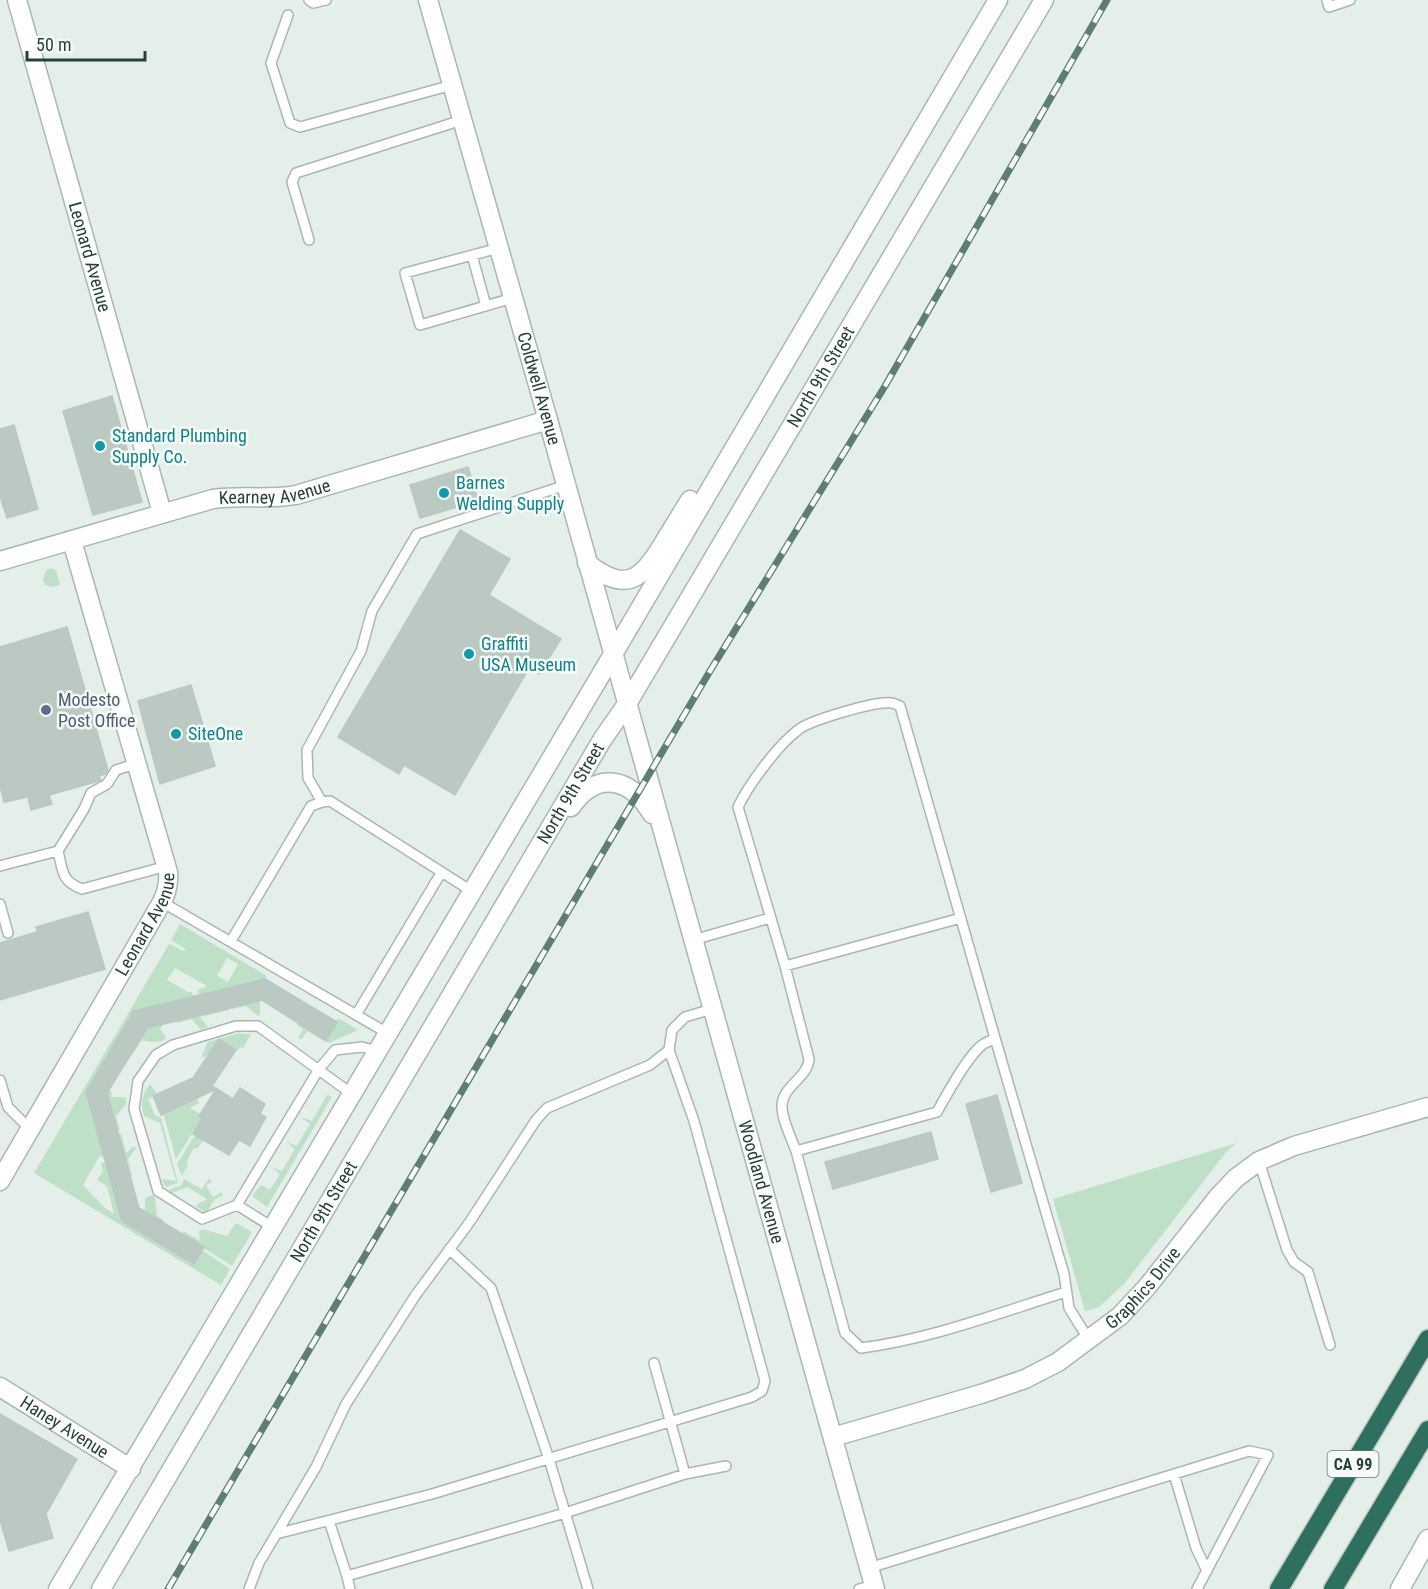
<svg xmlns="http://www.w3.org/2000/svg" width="1428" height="1589" viewBox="0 0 1428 1589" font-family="'Roboto Condensed',sans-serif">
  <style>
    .green { fill: #bee0c6; fill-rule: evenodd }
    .building { fill: #bacac3; stroke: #b7c9c1; stroke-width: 1.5 }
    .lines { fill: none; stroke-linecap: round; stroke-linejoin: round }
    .service-casing { stroke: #a7b8b1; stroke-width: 12 }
    .minor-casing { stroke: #a7b8b1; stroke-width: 21 }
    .tertiary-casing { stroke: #a7b8b1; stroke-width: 21 }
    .motorway-casing { stroke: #c1cac7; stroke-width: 21 }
    .service { stroke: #fff; stroke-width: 9 }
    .minor { stroke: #fff; stroke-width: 18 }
    .tertiary { stroke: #fff; stroke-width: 18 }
    .motorway { stroke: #2e6f5f; stroke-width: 18 }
    .rail-casing { stroke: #5e7d73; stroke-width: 7 }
    .rail { stroke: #f6fbf8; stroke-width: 4.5; stroke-dasharray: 14; stroke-linecap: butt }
    .culture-dot { fill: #0f9aa8; stroke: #f6fbf8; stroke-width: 2 }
    .service-dot { fill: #5c6f8a; stroke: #f6fbf8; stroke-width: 2 }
    .labels { text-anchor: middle; stroke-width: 5; stroke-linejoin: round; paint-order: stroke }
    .shield { fill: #f6fbf8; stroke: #627a72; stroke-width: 1.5 }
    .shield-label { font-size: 16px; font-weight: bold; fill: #234238 }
    .street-label { font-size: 18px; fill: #234238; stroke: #f6fbf8 }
    .culture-label { font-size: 18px; fill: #0d838f; stroke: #f6fbf8; text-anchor: start }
    .service-label { font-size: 18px; fill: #4e5e75; stroke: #f6fbf8; text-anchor: start }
  </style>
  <rect width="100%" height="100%" fill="#e5efea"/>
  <!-- green -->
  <path class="green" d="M51,568l5,2 4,15 -8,2 -7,-2 -2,-5 3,-10z
    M180,924l87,52 -2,3 -66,16 -1,-5 9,-4 -32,-18 -8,12 21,12h4l1,4 -59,15 -48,81 18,64 -5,1 -16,28 22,23 9,6 -7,-28 -10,-6 6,-9 -2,-8 5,-1 16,59 71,43 9,-14 28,19 -9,16 -187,-112 135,-229 14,7 3,-2 -15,-9zM227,958l11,6 -10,18 -11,-6z
    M260,1000v15l-2,1 -12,-10 -14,3v-2z
    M228,1008l1,2 -29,7 8,10 -7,3 -9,-11 -15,4 -2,-2z
    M338,1018l20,12 -29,13 -22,-12 -5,8h-4l5,-10 -6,-4 2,-2 26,18z
    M163,1024l-3,5 6,9 -6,4 -19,-1 -8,13 -1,-1 15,-25z
    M239,1033l3,1h9l-8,14 -3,-1 -3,4 -18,-12 -12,17 -6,2 7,-16z
    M150,1084l7,10 -9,5 7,16 6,3 17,65 -13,4 -3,-8 14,2 -16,-58 -16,-7c-4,-13 -2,-21 6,-32z
    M109,1090l2,1 1,6h13l1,2v5l-10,12 4,14h-2l-11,-37z
    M327,1095l5,2 -65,110 -15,-11 9,-11 9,5 10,-16 -9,-7 11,4 13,-22 -9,-7 11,4 13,-22 -10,-7 12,4z
    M197,1098l2,5 -9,5 11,6 1,4 -26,41 -12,-43 -3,-1z
    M121,1133l5,20 7,-6h4l-9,12 4,17 -2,1 -12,-43z
    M195,1135l8,5 -5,8 -5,1 -6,12 1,4 -6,11 -5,-12z
    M1237,1143l-10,8 -103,133 -25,23 -14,4 -32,-112z
    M209,1178l3,4 -6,3 7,12 9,-5 1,3 -9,5 -7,12h-2l-10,-6 12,-7 -20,-12 -15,6 -3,-3 13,-5 2,-6 18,10z
    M153,1195l2,3 2,18 7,4 -1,3 -18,-11v-14z
    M236,1223l16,9 -20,34 -50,-32 1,-3 17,10 -1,-10 4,-2 24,7z"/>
  <!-- building -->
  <path class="building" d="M112,396l30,106 -49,13 -30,-104z
    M14,425l24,84 -31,9 -7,-22v-67z
    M468,467l10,34 -58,17 -10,-33z
    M460,530l50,29 -21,36 72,44 -22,35 -10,-6 -74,127 -51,-30 -5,9 -61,-37z
    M67,627l41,143 -3,4 -6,2 2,4 -2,1 -50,14 3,9 -21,6 -3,-13 -24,5 -4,-16v-139z
    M191,685l24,81 -55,18 -22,-83z
    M88,912l17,57 -105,31v-57l37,-11 -1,-5z
    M265,979l72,43 -11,19 -64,-41 -19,5 -96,23 -40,65 32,115 65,39 -10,17 -72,-43 -36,-129 48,-81z
    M219,1039l17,11 -24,36 21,13 7,-11 25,16 -5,10 6,3 -16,29 -11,-6 -10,15 -36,-21 9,-16 -3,-2 17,-27 -55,26 -8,-19 40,-18z
    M997,1095l25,88 -31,9 -25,-88z
    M931,1132l7,27 -105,30 -8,-27z
    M0,1414l77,45 -31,55 7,24 -44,13 -9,-31z"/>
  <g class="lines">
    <!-- service casing -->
    <g class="service-casing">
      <path id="service" d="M309,0l4,3 13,-3
        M1327,0l2,7 21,-7
        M288,15l-17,48 19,60 10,4 152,-42
        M309,240l-17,-58 4,-9 166,-53
        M499,248l-94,25 15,52 93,-27
        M472,255l14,51
        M322,802l-14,-24 -1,-28 54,-99 11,-40 45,-77 149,-49
        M58,851c5,20 3,30 24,38l85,-23
        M0,866l58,-15 26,-42 7,-16 16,-9 9,-14 22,-7
        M162,902l227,132
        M0,904l8,29
        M693,940l77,-22
        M231,941l80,-135 11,-4 8,-1 143,91
        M785,966l176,-48
        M356,1015l85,-142
        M669,1050l3,-20 13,-13 27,-8
        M0,1080l8,27 22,22
        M796,1151c-5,-14 -14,-31 -14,-45 0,-20 26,-28 27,-47l-24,-93 -47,-159c11,-23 40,-62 60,-77 12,-10 78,-29 93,-27 3,0 6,2 9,3l95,332
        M1259,1161l28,89 7,12 14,10 22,73
        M237,1205l-35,14 -44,-28 -24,-82 4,-28 18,-26 17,-10 63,-19h22l94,68
        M274,1228l-37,-23 82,-136 16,-19 27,-3 16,4
        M449,1249l42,39 58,171 39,130
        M1066,1292c-67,21 -135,47 -205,56l-16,-15 -49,-182 141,-39c10,-18 30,-55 45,-67 4,-3 9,-4 13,-7l69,236 5,34 20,32
        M654,1363l31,111 41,-8
        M1174,1474l22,74 11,23
        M329,1521l18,55
        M869,1568l380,-117 19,4 -71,134
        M249,1589l10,-26 57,-96 30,-63 69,-108 54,-73 67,-103 11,-12 103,-43 19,-15 25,71 71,260 -3,10 -10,6 -320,97 -156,40
        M350,1589l-3,-13 218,-63 120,-39
        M859,1589l15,-4"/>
    </g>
    <!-- minor casing -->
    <g class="minor-casing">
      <g id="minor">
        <path id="s1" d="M17,0l145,513"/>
        <path id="s2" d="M0,1181l162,-279c5,-10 7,-19 6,-30l-96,-331"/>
        <path id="s3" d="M0,1387l131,82"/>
        <path id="s4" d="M833,1437l148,-43 44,-15 33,-17 62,-46 27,-29 71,-90 18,-19 23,-17 35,-15 134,-39"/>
      </g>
    </g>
    <!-- tertiary casing -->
    <g class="tertiary-casing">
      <g id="tertiary">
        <path id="s5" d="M428,0l120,420 327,1169"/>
        <path id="s6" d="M0,561l213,-62c27,-4 55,1 83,-4l252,-75"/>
        <path d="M587,563c38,30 54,18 76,-19 9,-15 18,-29 27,-44"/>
        <path d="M571,807c26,-38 60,-29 81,7"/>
        <path d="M58,1589l554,-933 386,-656"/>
        <path id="s7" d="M101,1589l501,-849 25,-36 417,-704"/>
        <path d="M1400,1589l28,-50"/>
      </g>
    </g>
    <!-- motorway casing -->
    <g class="motorway-casing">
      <path id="motorway" d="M1279,1589l149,-250
        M1333,1589l95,-159"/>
    </g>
    <!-- service -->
    <use href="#service" class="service"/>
    <!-- minor -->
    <use href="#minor" class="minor"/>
    <!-- tertiary -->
    <use href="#tertiary" class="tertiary"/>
    <!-- motorway -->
    <use href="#motorway" class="motorway"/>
    <!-- rail casing -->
    <g class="rail-casing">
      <path id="rail" d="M168,1589l542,-918 175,-285 222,-386"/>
    </g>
    <!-- rail -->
    <use href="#rail" class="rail"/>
  </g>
  <!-- markers -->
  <g class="culture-dot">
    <circle cx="100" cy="446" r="6"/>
    <circle cx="444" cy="493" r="6"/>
    <circle cx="469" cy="654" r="6"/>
    <circle cx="176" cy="734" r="6"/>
  </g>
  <circle class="service-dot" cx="46" cy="710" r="6"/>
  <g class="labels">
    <!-- shield labels -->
    <rect class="shield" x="1327.5" y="1451" width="51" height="26" rx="4.5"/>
    <g class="shield-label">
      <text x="1353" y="1470">CA 99</text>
    </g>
    <!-- street labels -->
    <g class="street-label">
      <text dy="6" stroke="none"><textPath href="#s1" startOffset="267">Leonard Avenue</textPath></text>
      <text dy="6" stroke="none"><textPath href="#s7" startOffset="1410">North 9th Street</textPath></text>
      <text dy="6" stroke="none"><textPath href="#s5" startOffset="404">Coldwell Avenue</textPath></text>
      <text dy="6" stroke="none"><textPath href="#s6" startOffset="284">Kearney Avenue</textPath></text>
      <text dy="6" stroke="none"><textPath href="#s7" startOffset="924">North 9th Street</textPath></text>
      <text dy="6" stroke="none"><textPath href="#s2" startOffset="296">Leonard Avenue</textPath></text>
      <text dy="6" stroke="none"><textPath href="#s5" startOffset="1228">Woodland Avenue</textPath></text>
      <text dy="6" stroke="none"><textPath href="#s7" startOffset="438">North 9th Street</textPath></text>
      <text dy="6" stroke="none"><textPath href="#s4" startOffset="351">Graphics Drive</textPath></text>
      <text dy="6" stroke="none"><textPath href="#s3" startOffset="76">Haney Avenue</textPath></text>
    </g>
    <!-- culture labels -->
    <g class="culture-label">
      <text x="112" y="442">Standard Plumbing<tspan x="112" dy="21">Supply Co.</tspan></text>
      <text x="456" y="489">Barnes<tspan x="456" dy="21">Welding Supply</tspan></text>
      <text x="481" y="650">Graffiti<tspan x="481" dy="21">USA Museum</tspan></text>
      <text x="188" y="740">SiteOne</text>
    </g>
    <!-- service labels -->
    <g class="service-label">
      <text x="58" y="706">Modesto<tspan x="58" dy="21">Post Office</tspan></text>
    </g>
  </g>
  <!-- scale -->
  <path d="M27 51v9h118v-9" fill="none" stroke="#234238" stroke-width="3"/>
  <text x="36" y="51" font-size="18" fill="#234238" stroke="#f6fbf8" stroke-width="4.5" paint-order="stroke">50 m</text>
</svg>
